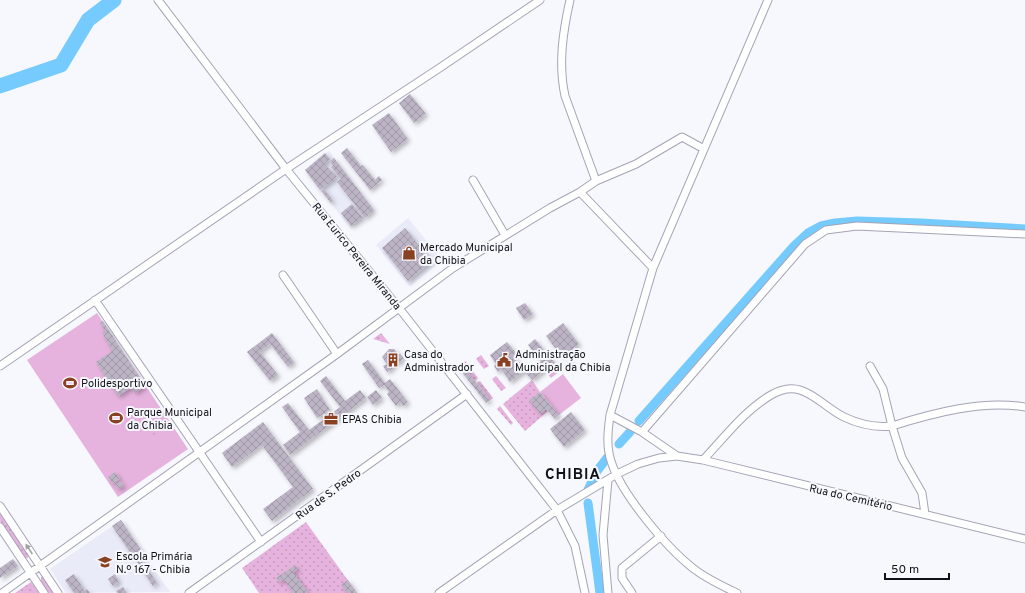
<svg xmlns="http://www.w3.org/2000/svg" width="1025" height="593" viewBox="0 0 1025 593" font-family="Overpass,sans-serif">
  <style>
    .built { fill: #eaebf9 }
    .grass { fill: #e6b3de }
    .park { fill: url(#park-dots) }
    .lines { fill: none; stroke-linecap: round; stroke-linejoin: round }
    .canal { stroke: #75cafe; stroke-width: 9 }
    .river { stroke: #75cafe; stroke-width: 15 }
    .building { fill: url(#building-cross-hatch); filter: url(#shadow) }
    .minor-casing { stroke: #a4a4b5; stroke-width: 9 }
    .minor { stroke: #fff; stroke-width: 7 }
    .oneway { fill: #a0a0a2 }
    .labels { text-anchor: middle; stroke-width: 4; stroke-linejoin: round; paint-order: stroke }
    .poi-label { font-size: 11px; fill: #111117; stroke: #f7f7fe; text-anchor: start }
    .street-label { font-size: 11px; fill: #111117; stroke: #f7f7fe }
    .district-label { font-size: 15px; font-weight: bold; letter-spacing: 1px; fill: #111117; stroke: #f7f7fe }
  </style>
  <defs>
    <pattern id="park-dots" width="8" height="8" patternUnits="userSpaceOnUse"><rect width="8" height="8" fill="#e6b3de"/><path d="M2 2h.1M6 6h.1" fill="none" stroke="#c499be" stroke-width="1.8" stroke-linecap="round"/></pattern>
    <pattern id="building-cross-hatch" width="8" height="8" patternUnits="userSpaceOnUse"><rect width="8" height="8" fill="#bcb4c4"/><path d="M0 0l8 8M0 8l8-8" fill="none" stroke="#a19aa8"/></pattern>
    <filter id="shadow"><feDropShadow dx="2.5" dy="2.5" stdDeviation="2" flood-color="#0004"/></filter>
  </defs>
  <rect width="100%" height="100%" fill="#f7f7fe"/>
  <!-- built -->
  <path class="built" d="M329,151l45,59 -23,19 -46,-59z
    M408,218l34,42 -32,27 -34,-42z
    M121,520l49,72 -104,1 -16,-24z"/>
  <!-- grass -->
  <path class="grass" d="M97,313l91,136 -70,48 -91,-137z
    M563,374l18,24 -22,17 -19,-23z"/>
  <!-- park -->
  <path class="park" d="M381,333l9,11 -17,-5z
    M481,355l8,11 -5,3 -8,-10z
    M465,361l13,17 -3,3 -13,-17z
    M554,362l6,9 -9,7 -7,-8z
    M496,376l10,12 -5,3 -9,-12z
    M532,380l8,12 -10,8 18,11 -23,20 -22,-27z
    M480,381l13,17 -3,2 -13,-17z
    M500,406l13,17 -2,2 -14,-16z
    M146 429a6 6 0 1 1 12 0a6 6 0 1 1-12 0Z
    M0,513l28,42v3h-3l-25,-37z
    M306,522l51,71h-98l-17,-25z
    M41,577l3,1 10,15h-6l-7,-12z
    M31,582l8,11h-24z"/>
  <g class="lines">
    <!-- canal -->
    <path class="canal" d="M639,421l155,-175 14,-13 13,-7 14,-3 22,-2 64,2 104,6
      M619,444l11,-12
      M588,490l9,-19 10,-13
      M588,503l12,90"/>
    <!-- river -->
    <path class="river" d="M0,86l61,-21 27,-45 26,-20"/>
  </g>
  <!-- building -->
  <path class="building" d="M410,94l16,20 -12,9 -15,-20z
    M389,113l19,26 -17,13 -19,-27z
    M347,148l14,18 2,-1 12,15 4,-4 3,4 -12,10 -29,-37z
    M325,153l5,6 -6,5 13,13 -17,13 -15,-20z
    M334,158l40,52 -9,8 -28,-36 4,-3 -10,-12 2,-2 -3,-4z
    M324,189l5,6 -3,2 -5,-6z
    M329,195l4,6 -2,2 -5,-6z
    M352,204l11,14 -12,8 -10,-13z
    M405,228l27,33 -24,20 -26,-33z
    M525,303l8,11 -9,6 -8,-12z
    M103,321l42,65 -10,7 -3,-6 -14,9 -22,-34 16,-11 -10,-19 3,-2 -5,-7z
    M563,323l16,21 -17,13 -16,-21z
    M272,333l22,29 -6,5 -18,-23 -10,8 18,23 -8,6 -23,-29z
    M535,339l19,23 -22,18 -8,-9 -14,11 -9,-13 -3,3 -4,-6 2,-2 -6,-9 17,-13 9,11 -3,3 5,7 3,-2 8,10 12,-10 -13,-16z
    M389,349h5l4,5 -1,2 3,-3 4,6 -12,7 1,2 -6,4 -4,-6 4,-2 -5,-7z
    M368,360l17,23 5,-4 18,23 -5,4 -3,-4 -4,4 -9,-12 2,-2 -5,-7 -5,3 -17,-24z
    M570,360l4,4 -4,3 -3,-4z
    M462,364l28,36 -4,3 -28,-36z
    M326,376l19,25 15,-11 6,8 -76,57 -7,-10 17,-13 -18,-25 6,-4 21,27 31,-23 -20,-26z
    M317,389l13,21 -13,8 -13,-20z
    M376,390l6,8 -9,7 -6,-8z
    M540,392l19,23 -4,4 -9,-10 -6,5 -11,-14z
    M571,412l14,18 -21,17 -14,-18z
    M263,422l50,67 -41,32 -9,-12 30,-22 -31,-42 -30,22 -10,-14z
    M115,472l5,7 -7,5 -5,-7z
    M121,481l3,5 -6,3 -3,-4z
    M121,520l24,36 -4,3 16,24 -4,3 -41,-60z
    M13,559l5,7 -18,12v-10z
    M295,565l3,4 -5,3 15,21h-15l-9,-14 -5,3 -3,-4z
    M74,574l11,17 2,-2 3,4h-16l-9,-13z
    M115,574l4,8 -6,4 -5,-7z
    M348,580l9,13h-10l-6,-8z
    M123,587l4,6h-10l-1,-2z"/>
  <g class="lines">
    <!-- minor casing -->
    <g class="minor-casing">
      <path id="minor" d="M158,0l128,169 113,139 158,202 18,36 10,47
        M570,0c-7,31 -12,64 -5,96l31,85
        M473,180l32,55
        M580,192l73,76
        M283,275l54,79
        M95,300l166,242
        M0,366l286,-197 155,-102 99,-67
        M610,415l32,17 35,24
        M642,432l163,-188 21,-14 31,-4 168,8
        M703,460c21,-22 42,-50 68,-65 32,-19 48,10 73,22 15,7 31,11 48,9l-9,-37 -13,-23
        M608,480l-5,55 5,58
        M0,506l58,87
        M925,514l-3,-21 -20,-35 -10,-32c41,-13 90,-26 133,-19
        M0,527l44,66
        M2,593l335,-239 116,-86 97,-60 30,-16 16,-11 40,-17 46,-27 22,12
        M189,593l278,-199
        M439,593l118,-83 60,-36 21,-10 21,-6 18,-2 26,4 322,79
        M632,593l-10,-15v-10l39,-32
        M737,593c-15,-7 -30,-14 -43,-24 -27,-21 -73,-75 -83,-108 -5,-15 -3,-31 -1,-46l43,-147 115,-268"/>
    </g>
    <!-- minor -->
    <use href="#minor" class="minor"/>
  </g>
  <!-- one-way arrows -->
  <defs><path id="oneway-solid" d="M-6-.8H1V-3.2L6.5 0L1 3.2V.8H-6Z"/></defs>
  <use class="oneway" href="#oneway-solid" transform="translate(29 549) rotate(-124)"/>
  <!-- icons -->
  <defs>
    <g id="shop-bare" transform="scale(1.08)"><path d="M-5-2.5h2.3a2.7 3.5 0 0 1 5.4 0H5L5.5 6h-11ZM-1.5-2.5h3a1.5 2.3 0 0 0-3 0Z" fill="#894122" stroke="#f7f7fe" stroke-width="2.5" paint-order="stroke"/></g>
    <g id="building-bare" transform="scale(1.08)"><path d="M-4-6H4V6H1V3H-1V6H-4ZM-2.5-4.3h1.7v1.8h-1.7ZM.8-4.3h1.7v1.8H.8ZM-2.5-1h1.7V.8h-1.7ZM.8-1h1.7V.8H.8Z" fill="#894122" stroke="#f7f7fe" stroke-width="2.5" paint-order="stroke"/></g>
    <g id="civic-bare" transform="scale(1.08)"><path d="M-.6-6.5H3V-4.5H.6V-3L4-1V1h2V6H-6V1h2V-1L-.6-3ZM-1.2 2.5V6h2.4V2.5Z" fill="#894122" stroke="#f7f7fe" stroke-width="2.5" paint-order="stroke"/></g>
    <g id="stadium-bare" transform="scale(1.08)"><path d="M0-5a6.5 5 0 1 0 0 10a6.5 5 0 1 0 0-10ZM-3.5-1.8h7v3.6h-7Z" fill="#894122" stroke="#f7f7fe" stroke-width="2.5" paint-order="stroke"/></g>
    <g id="office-bare" transform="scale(1.08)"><path d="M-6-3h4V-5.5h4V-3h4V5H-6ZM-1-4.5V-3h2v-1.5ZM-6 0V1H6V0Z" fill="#894122" stroke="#f7f7fe" stroke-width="2.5" paint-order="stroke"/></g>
    <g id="school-bare" transform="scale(1.08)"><path d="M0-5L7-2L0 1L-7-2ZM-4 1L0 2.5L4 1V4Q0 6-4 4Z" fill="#894122" stroke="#f7f7fe" stroke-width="2.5" paint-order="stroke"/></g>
  </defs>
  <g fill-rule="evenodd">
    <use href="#shop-bare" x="409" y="253"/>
    <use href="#building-bare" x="393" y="360"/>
    <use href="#civic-bare" x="504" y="360"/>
    <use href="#stadium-bare" x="70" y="383"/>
    <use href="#stadium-bare" x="116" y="418"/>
    <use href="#office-bare" x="331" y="419"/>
    <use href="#school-bare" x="105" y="562"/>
  </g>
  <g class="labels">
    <!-- poi labels -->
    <g class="poi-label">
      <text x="420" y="251">Mercado Municipal<tspan x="420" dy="13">da Chibia</tspan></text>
      <text x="404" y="358">Casa do<tspan x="404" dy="13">Administrador</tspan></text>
      <text x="515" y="358">Administração<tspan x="515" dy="13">Municipal da Chibia</tspan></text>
      <text x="81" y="387">Polidesportivo</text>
      <text x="127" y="416">Parque Municipal<tspan x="127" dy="13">da Chibia</tspan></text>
      <text x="342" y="423">EPAS Chibia</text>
      <text x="116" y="560">Escola Primária<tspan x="116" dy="13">N.º 167 - Chibia</tspan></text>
    </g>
    <!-- street labels -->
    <g class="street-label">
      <text transform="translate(357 256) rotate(51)" y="4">Rua Eurico Pereira Miranda</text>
      <text transform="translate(328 494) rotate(-36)" y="4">Rua de S. Pedro</text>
      <text transform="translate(851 497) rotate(13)" y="4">Rua do Cemitério</text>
    </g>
    <!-- district labels -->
    <g class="district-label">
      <text x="573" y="479">CHIBIA</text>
    </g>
  </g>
  <!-- scale -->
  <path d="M885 573v6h64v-6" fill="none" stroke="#111117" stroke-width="2"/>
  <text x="891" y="573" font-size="12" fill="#111117" stroke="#f7f7fe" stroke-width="3" paint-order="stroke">50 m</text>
</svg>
